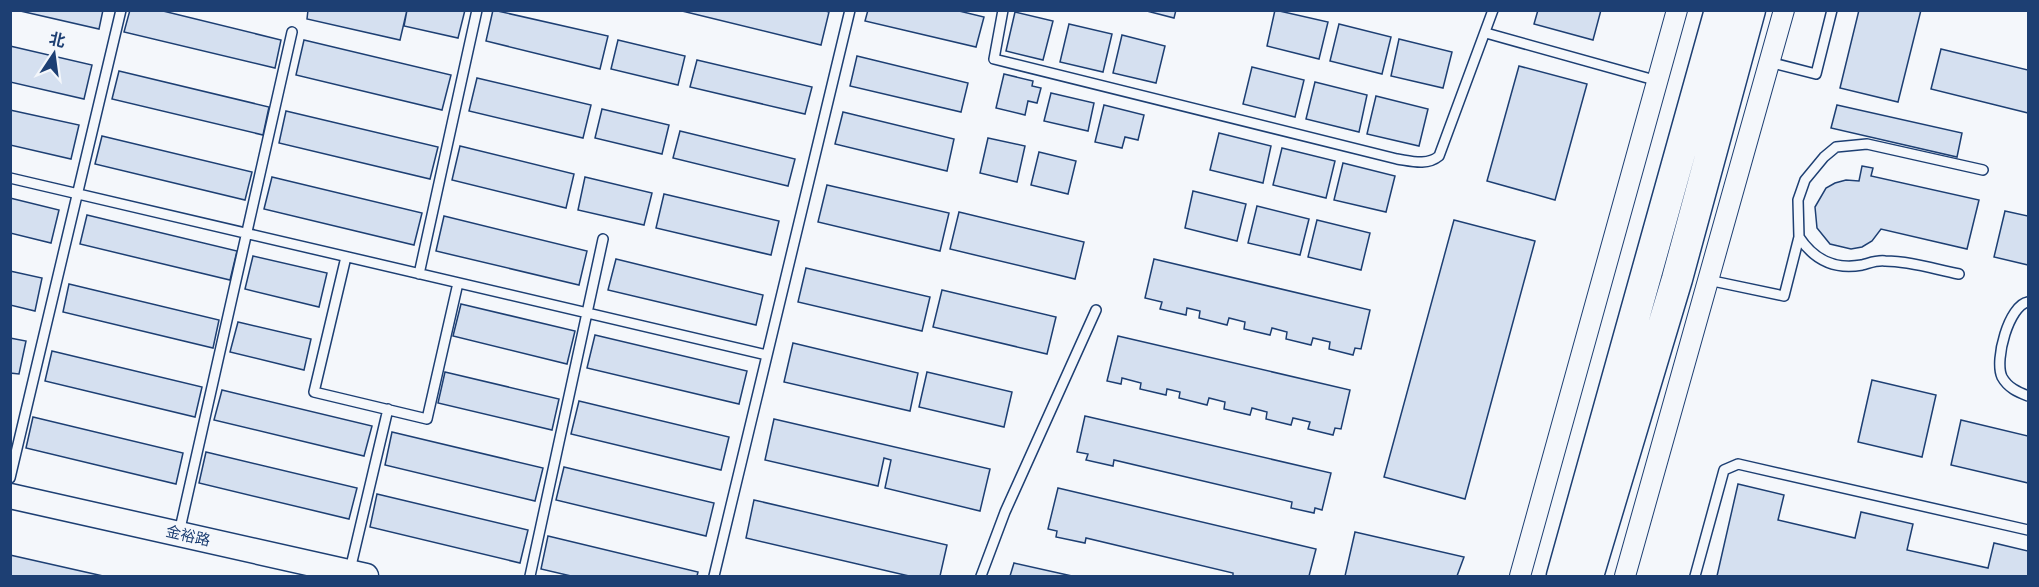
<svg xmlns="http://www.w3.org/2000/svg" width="2039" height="587" viewBox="0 0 2039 587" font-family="'DM Sans','Noto Sans SC',sans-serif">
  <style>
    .building { fill: #d5e0f0; stroke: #1d3f73; stroke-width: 1.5 }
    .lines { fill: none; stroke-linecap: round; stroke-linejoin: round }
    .service-casing { stroke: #1d3f73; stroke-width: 12 }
    .minor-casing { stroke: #1d3f73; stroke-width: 22 }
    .tertiary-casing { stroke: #1d3f73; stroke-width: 27 }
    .primary-casing { stroke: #1d3f73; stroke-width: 33 }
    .service { stroke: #f4f7fb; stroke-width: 9 }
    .minor { stroke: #f4f7fb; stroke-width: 20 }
    .tertiary { stroke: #f4f7fb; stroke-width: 24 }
    .primary { stroke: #f4f7fb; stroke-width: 30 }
    .labels { text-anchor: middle; stroke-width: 4.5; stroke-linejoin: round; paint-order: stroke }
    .street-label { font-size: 15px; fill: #1d3f73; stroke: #f4f7fb }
  </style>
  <rect width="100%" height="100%" fill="#f4f7fb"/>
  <!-- building -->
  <path class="building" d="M16,10h87l-4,19z
    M130,10h29l122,30 -6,28 -151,-36z
    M308,10h99l-7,30 -93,-21z
    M407,10h58l-7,28 -54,-12z
    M493,10l115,26 -8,33 -114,-28z
    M678,10h144l7,2 -8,33z
    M868,10h87l29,7 -8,30 -111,-26z
    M1143,10h33l-2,8z
    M1275,10l53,12 -9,37 -52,-13z
    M1538,10h63l-8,30 -59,-16z
    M1859,10h62l-23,92 -58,-14z
    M1015,12l38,9 -10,39 -37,-9z
    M1069,24l43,10 -9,38 -43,-10z
    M1339,24l52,13 -9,37 -52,-13z
    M1122,35l43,11 -9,37 -43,-10z
    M1399,39l53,13 -9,36 -52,-12z
    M304,40l147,35 -9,35 -146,-35z
    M618,40l67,16 -7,29 -67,-16z
    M10,46l82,19 -8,34 -74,-17z
    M1941,49l87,21v43l-97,-24z
    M857,56l111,27 -7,29 -111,-26z
    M697,60l115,27 -7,27 -115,-27z
    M1519,66l68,18 -32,116 -68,-19z
    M1252,67l52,13 -9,37 -52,-13z
    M119,71l150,36 -6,28 -151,-36z
    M1004,74l29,7 -1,5 9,2 -4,15 -9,-2 -3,14 -29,-7z
    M477,78l114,27 -8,33 -114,-27z
    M1315,82l52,13 -8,37 -53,-13z
    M1051,93l43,10 -6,28 -44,-10z
    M1376,96l52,13 -9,37 -52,-12z
    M1104,105l40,10 -6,25 -13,-3 -3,11 -27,-6z
    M1837,105l125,28 -5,24 -126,-29z
    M602,109l67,16 -7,29 -67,-16z
    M10,110l69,15 -8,34 -61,-14z
    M286,111l152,36 -8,32 -151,-36z
    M843,112l111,27 -7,32 -112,-27z
    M680,131l115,28 -7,27 -115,-28z
    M1219,133l52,13 -8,37 -53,-13z
    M102,136l150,36 -7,28 -150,-36z
    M988,138l37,8 -8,36 -37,-9z
    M460,146l114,28 -8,34 -114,-28z
    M1282,148l53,13 -9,37 -53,-13z
    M1039,152l37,9 -8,33 -37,-9z
    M1343,163l52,13 -9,36 -52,-12z
    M1862,166l11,2 -2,8 108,24 -12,49 -86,-20 -9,12 -10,6 -11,2 -21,-5 -13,-16 -2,-21 11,-19 9,-5 11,-3 13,1z
    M272,177l150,36 -8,32 -150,-36z
    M585,177l67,16 -8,32 -66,-15z
    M827,185l122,28 -9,38 -122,-29z
    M1193,191l53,13 -9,37 -52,-13z
    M664,194l115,27 -8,34 -115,-27z
    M10,198l49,12 -8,33 -41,-10z
    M1257,206l52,13 -9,36 -52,-12z
    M2005,211l23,5v49l-34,-8z
    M959,212l125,30 -9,37 -125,-30z
    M87,215l150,36 -7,29 -150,-36z
    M444,216l143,35 -8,34 -143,-34z
    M1317,220l53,13 -9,37 -53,-13z
    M1454,220l81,21 -70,258 -81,-22z
    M253,256l74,17 -8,34 -74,-18z
    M616,259l147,36 -7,30 -148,-35z
    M1154,259l216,51 -9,39 -6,-1 -2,7 -24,-6 1,-7 -17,-4 -2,7 -25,-6 1,-7 -15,-4 -2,7 -26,-6 1,-7 -16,-4 -2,7 -28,-7 1,-7 -13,-3 -1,7 -26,-6 2,-7 -17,-4z
    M806,268l124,29 -8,34 -124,-29z
    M10,271l32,7 -7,33 -25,-6z
    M69,284l150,36 -6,28 -150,-36z
    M942,290l114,27 -9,37 -114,-27z
    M461,304l114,27 -8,33 -114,-28z
    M238,322l73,17 -7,31 -74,-18z
    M595,335l152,36 -8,33 -152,-36z
    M1118,336l232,54 -9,39 -6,-1 -2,7 -25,-6 2,-7 -17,-4 -2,7 -25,-6 1,-7 -15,-4 -2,7 -26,-6 1,-7 -16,-4 -2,7 -28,-7 1,-6 -13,-3 -1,6 -26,-6 1,-6 -19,-5 -1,6 -14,-3z
    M10,338l16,3 -7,33 -9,-1z
    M793,343l125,30 -8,38 -126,-29z
    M52,351l150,36 -7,30 -150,-36z
    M445,372l114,27 -7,31 -114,-27z
    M927,372l85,20 -8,35 -85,-20z
    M1872,380l64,15 -14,62 -64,-15z
    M222,390l150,36 -8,30 -150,-36z
    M579,401l150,36 -8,33 -150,-36z
    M1085,416l246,57 -9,37 -7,-2 -1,5 -23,-5 1,-6 -178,-42 -1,6 -27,-6 2,-6 -11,-2z
    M33,417l150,36 -7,31 -150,-36z
    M774,419l216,50 -10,42 -95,-23 6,-28 -7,-2 -6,28 -113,-26z
    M1961,420l67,16v47l-77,-18z
    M392,432l151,36 -8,33 -150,-36z
    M206,452l151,36 -8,31 -150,-36z
    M564,467l150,36 -8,33 -150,-36z
    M1738,484l46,11 -6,25 77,18 6,-26 52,12 -6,26 81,18 6,-25 34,8v25h-311z
    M1058,488l258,61 -7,27h-76v-3l-147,-35 -1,5 -29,-6 1,-6 -9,-2z
    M377,494l151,36 -8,33 -150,-36z
    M754,500l193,45 -7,31h-31l-163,-38z
    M1355,532l109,25 -7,19h-112z
    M548,536l150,36 -1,4h-126l-30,-7z
    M10,555l93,21h-93z
    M1014,563l58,13h-62z"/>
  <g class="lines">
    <!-- service casing -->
    <g class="service-casing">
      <path id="service" d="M1003,10l-9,49 403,100c14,2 30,7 42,-3l54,-146
        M1486,33l172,48
        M1769,62l47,12 16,-64
        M10,178l757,177
        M1799,237c15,23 35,33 63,28 8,-2 15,-5 23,-4 25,0 49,8 74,13
        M346,257l-32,135 113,27 31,-136
        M419,274l58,-264
        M1708,280l76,16 15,-59 -1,-37 7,-20 19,-23 12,-10 31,-3 116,26
        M2028,302c-19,3 -34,58 -26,75 6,11 16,15 26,19
        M10,478l111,-468
        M179,533l113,-501
        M350,570l38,-161
        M530,576l73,-337
        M714,576l136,-566
        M981,576l24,-64 91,-202
        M1695,576l29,-106 14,-6 290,66"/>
    </g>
    <!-- minor casing -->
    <g class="minor-casing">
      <path id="minor" d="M1520,576l157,-566
        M1625,576l159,-566"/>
    </g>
    <!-- tertiary casing -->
    <g class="tertiary-casing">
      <path id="tertiary" d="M10,496l356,80"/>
    </g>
    <!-- primary casing -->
    <g class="primary-casing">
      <path id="primary" d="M1562,576l158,-566
        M1588,576l89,-297 73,-269"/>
    </g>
    <!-- service -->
    <use href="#service" class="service"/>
    <!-- minor -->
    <use href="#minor" class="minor"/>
    <!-- tertiary -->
    <use href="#tertiary" class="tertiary"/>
    <!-- primary -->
    <use href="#primary" class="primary"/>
  </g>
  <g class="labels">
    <!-- street labels -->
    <g class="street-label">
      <text transform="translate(188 536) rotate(13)" y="5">金裕路</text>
    </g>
  </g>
  <!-- border -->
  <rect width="2039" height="587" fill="none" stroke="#1d3f73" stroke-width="24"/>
  <!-- north arrow -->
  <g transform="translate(54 54) rotate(13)" stroke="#f4f7fb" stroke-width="4.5" paint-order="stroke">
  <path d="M0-4.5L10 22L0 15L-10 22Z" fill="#1d3f73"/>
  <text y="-9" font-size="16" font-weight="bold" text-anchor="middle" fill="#1d3f73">北</text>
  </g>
</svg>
